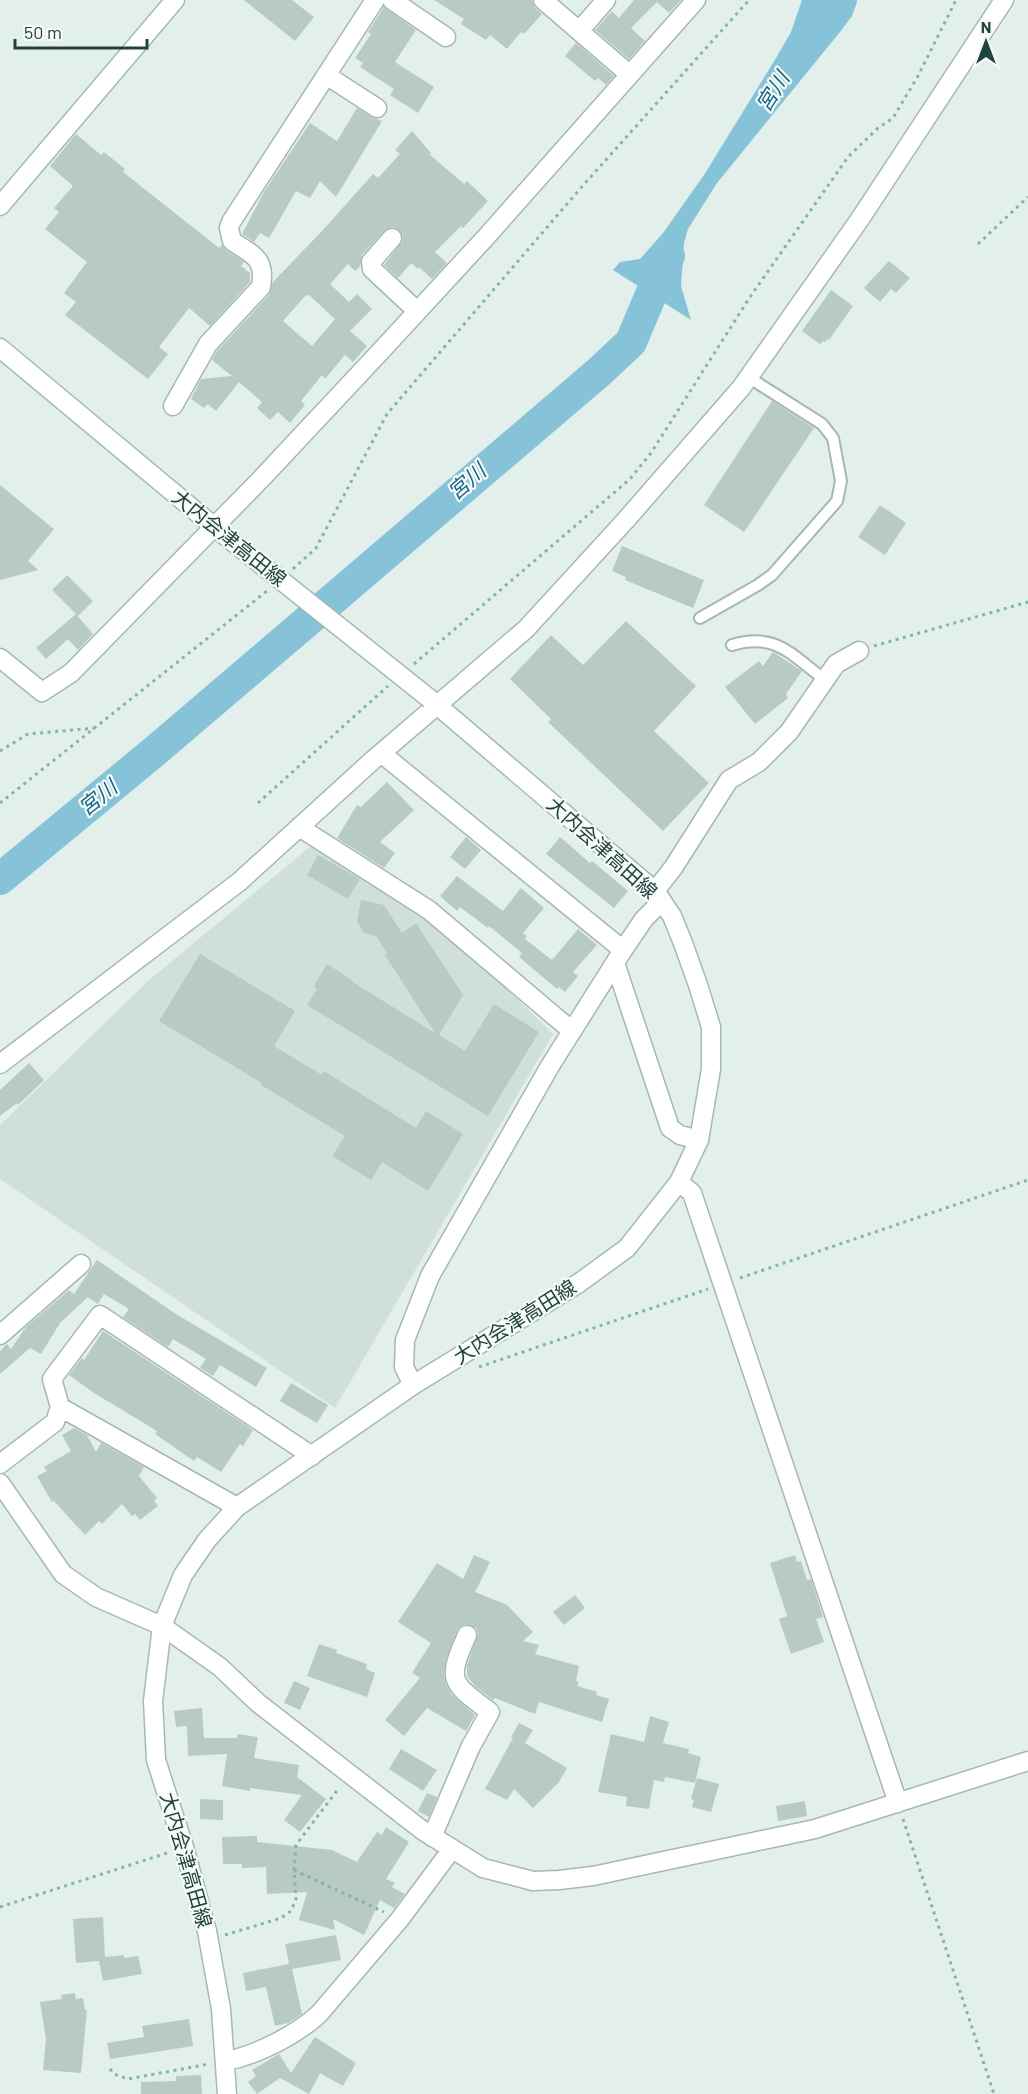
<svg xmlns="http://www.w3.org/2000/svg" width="1028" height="2094" viewBox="0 0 1028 2094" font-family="Barlow,'Noto Sans JP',sans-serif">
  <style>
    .built { fill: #d1dfda }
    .water { fill: #87c3d8 }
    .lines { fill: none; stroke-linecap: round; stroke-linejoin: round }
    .river { stroke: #87c3d8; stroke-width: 32 }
    .building { fill: #b8cac4; fill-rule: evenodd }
    .lane-casing { stroke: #a5b8b3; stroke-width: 14 }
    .street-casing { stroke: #a5b8b3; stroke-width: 21 }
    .secondary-casing { stroke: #a1bbb5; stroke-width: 21 }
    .path { stroke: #81b5aa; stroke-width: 3; stroke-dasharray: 3 4.5; stroke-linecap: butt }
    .lane { stroke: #fff; stroke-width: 10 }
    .street { stroke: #fff; stroke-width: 18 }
    .secondary { stroke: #fff; stroke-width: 18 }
    .secondary-bridge-casing { stroke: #a1bbb5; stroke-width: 21; stroke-linecap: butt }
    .secondary-bridge { stroke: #fff; stroke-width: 18 }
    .labels { text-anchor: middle; stroke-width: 4.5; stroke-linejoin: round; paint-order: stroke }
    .street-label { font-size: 20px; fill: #21423d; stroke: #f5faf8 }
    .water-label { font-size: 21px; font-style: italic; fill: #146685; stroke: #f5faf8 }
  </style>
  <rect width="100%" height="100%" fill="#e3efeb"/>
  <!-- built -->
  <path class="built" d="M317,841l111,71 125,122 -218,374 -335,-229v-54l148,-144z"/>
  <!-- water -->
  <path class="water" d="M802,0h55v2l-5,14 -12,16 -123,151 -29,46 -4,14 -3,43 10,34 -78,-50 7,-8 20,-3 23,-26 41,-58 72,-117 15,-26z"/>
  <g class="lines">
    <!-- river -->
    <path class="river" d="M0,879l155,-128 444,-379 32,-30 32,-76 6,-10"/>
  </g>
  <!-- building -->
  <path class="building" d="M244,0h48l22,17 -19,24z
    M434,0h98l3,8 7,6 -18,20 -3,-2 -14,17 -17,-14 -4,5 -25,-16 3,-5z
    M634,0h47l-12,13 -12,-11 -26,26 14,13 -16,18 -34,-29 17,-19 7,7z
    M384,7l32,23 -21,32 39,25 -16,26 -28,-18 4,-6 -34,-22 3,-4 -8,-5 16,-24 -3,-2z
    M576,43l38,33 -8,9 -8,-7 -3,3 -30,-25z
    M357,108l14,9 11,4 -46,76 -16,-16 -10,17 -14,-7 -27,47 -9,-5 -6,9 -12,-8 22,-42 46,-69 27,18z
    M412,131l19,22 -1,2 34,29 3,-3 21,20 -25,27 -2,-2 -26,26 12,11 -15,16 -13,-12 -1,2 -7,-6 -13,15 -14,-13 19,-24 -1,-7 -8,-7 -10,4 -22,24 -2,11 -5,5 -7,-7 -18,20 19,18 8,-8 15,15 -22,22 17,15 -14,16 -8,-7 -20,24 -3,-4 -21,26 4,4 -15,18 -12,-11 -8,8 -13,-12 5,-6 -23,-20 -23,29 -8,-7 -4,4 -13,-9 10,-20 31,-3 -20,-16 5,-9 52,-56 4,-13 49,-51 51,-57 5,4 22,-24 -5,-4zM306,295l1,1 2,-1 26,24 -23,27 -29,-25z
    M76,134l25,21 3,-3 21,17 -2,3 96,76 3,-3 4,5 18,12 -3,4 9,7v9l-40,44 -21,-18 -30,39 9,7 -20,25 -83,-64 11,-13 -12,-9 23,-31 -42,-33 14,-17 -5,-4 19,-22 -23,-20z
    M889,261l21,17 -14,15 -5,-4 -11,13 -16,-14z
    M831,290l22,16 -24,34 -2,-1 -2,3 -2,-1 -3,3 -18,-13z
    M772,401l42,27 -70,104 -40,-27z
    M0,485l54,44 -26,32 10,9 -38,10z
    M880,505l26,18 -21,32 -27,-18z
    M622,546l82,34 -11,28 -68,-28 1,-3 -14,-6z
    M67,575l26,26 -15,15 -26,-26z
    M76,614l17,20 -15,16 -10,-11 -22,20 -10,-11z
    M626,621l70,65 -42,45 55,52 -46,48 -115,-109 3,-3 -41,-40 41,-44 32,30z
    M773,652l29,19 -16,23 2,4 -33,26 -30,-37 34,-26 4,5z
    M387,782l27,28 -34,32 15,11 -11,15 -47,-30 20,-33 4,2z
    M466,837l15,13 -16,19 -15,-12z
    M560,837l30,26 2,-2 36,30 -14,17 -68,-54z
    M318,855l42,24 -12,20 -41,-24z
    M457,876l46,35 18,-23 23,20 -21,25 4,3 -2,3 27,21 26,-31 19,16 -24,27 5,4 -13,16 -6,-5 -2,2 -38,-32 3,-4 -33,-27 -1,2 -28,-21 -3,4 -17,-15z
    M361,900l23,5 18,28 14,-10 47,72 -24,40 26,16 29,-47 45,28 -51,84 -181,-111 10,-16 -3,-3 13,-22 25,16 -1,1 84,52 -50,-78 2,-2 -11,-17 -12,-3 -7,-12z
    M200,954l95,57 -21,35 48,29 2,-4 92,57 10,-17 37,23 -35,57 -46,-29 -11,18 -39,-24 13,-20 -84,-51 1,-2 -103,-62z
    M29,1063l15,17 -26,25 -1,-2 -17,13v-26z
    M97,1260l79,54 91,54 -11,19 -36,-22 -7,11 -13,-8 6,-9 -33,-20 -5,8 -45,-30 6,-8 -25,-15 -6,10 -10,-7 -28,26 -19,31 -11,-6 -30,26v-23l7,-7 4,5 15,-22 43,-37 5,4z
    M103,1331l150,99 -10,16 -3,-2 -19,28 -24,-15 -3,4 -39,-27 2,-3 -63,-38 -25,-18 13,-17 2,2z
    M291,1383l37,22 -11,18 -37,-22z
    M74,1428l13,7 9,17 5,-9 43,24 -5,9 18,22 -3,3 4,5 -18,14 -5,-6 -3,2 -10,-12 -20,20 -3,-3 -14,14 -31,-34 -2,1 -15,-26 10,-5 -3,-4 27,-16 -9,-16z
    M474,1555l16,7 -15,30 32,13 26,27 -10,9 16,4 -4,9 44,12 -3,15 3,1 -2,4 20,6 -1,3 13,4 -7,23 -63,-20 -4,12 -40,-16 -2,2 -18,-14 -8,-10v-11l11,-31 -2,-6 -10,-4 -5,2 -4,5 -11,28 -2,15 2,11 6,10 23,20 -9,16 -39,-23 -23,28 -19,-16 35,-42 -8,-5 19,-30 -33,-21 39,-59 26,16z
    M795,1555l2,7 4,-1 6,19 4,-1 12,38 -7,2 8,23 -33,12 -12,-35 8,-3 -17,-53z
    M575,1595l10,13 -21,17 -11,-13z
    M319,1644l18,6 -1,3 31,11 -1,5 9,4 -8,24 -60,-21z
    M294,1681l16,7 -10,22 -16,-7z
    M202,1708l2,30h33l1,-4 20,3 -4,21 45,7 -2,12 29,22 -26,33 -16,-12 18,-25 -52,-7v3l-28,-5 5,-32 -39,2 -1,-30 -11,1 -2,-16z
    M650,1716l19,6 -6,21 26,6 -1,4 13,4 -6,26 -30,-6 -1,5 -10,-2 -5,29 -23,-3 1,-9 -29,-5 13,-58 33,8z
    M519,1723l14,7 -8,13 42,25 -8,14 -26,26 -19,-19 -7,11 -22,-11 28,-51 -2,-1z
    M401,1749l36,21 -14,21 -34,-22z
    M697,1778l22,6 -8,28 -19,-5 2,-7 -3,-1z
    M427,1793l10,4 -8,20 -11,-6z
    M200,1799l23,1v20l-23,-1z
    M805,1801l2,15 -29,5 -2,-15z
    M386,1827l23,15 -23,37 9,4 -3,4 13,7 -11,14 -14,-8 -16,35 -31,-16 2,11 -36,-10 8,-28 -40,2 -1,-27 -24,1v-4h-19l-1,-27 35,-1v6l75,8 25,12 20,-30 5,3z
    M103,1917l2,40 19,-2v3l14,-2 4,18 -39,7 -4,-20 -23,2 -3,-44z
    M336,1935l5,25 -49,9 10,45 -14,9 -13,3 -9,-39 -20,4 -3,-18 46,-9 -4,-20z
    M75,1993l1,6 7,-1 2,12h2l-6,63 -38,-3 3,-31 -6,-37 22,-3 -1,-4z
    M189,2019l4,27 -83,13 -3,-16 37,-6 -2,-11z
    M315,2037l41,26 -13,23 -23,-13 -11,21 -29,-16 -23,16 -9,-12 8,-6 -4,-6 27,-16 12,19z
    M201,2075l1,19h-61v-12l35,-1v-5z"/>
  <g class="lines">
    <!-- lane casing -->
    <g class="lane-casing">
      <path id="lane" d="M700,618l58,-33 14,-10 65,-74 4,-20 -8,-43 -11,-14 -74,-47
        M732,645c45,-13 59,10 92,34"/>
    </g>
    <!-- street casing -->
    <g class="street-casing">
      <path id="street" d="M392,0l54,37
        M543,0l86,74
        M579,31l27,-31
        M326,75l51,33
        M392,238l-21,24 1,7 45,42
        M173,406l35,-62 53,-57c5,-29 -8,-32 -29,-46l-3,-13 2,-6 144,-222
        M0,658l42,34 29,-19 190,-194 118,-126 108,-117 209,-236
        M381,753l242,197
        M299,827l130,83 143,121
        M655,891l18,-23 56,-88 30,-18 30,-30 47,-68 23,-13
        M615,963l55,165 10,7 19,5
        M0,1064l239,-182 134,-122 153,-131 99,-108 116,-133 119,-169 144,-219
        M679,1182l13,11 206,610
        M0,1335l81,-71
        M413,1385l-9,-18 1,-27 25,-64 120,-210 73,-116 21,-31 18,-18
        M60,1407l177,100
        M0,1464l55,-42 5,-15 -8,-28 48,-64 212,141
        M162,1626l58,41 38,36 164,127 61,38 50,13 26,-1 34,-4 222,-47 213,-68
        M432,1837l39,-91 19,-34c-39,-30 -44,-30 -23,-77
        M226,2061c31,-6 70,-26 93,-47l81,-95 52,-70"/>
    </g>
    <!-- secondary casing -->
    <g class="secondary-casing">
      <path id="secondary" d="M0,206l175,-206
        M0,348l223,186
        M0,1483l63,91 33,23 66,29
        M227,2094l-6,-85 -14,-78 -23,-84 -28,-87 -3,-59 9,-75 21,-51 24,-35 30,-33 176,-122 166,-102 48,-35 52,-66 20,-42 12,-71v-42l-13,-42 -15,-42 -11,-27 -17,-25 -225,-192"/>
    </g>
    <!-- path -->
    <path class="path" d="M978,244l50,-47
      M293,569l23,-21 71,-134 192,-224 170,-190
      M874,646l154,-44
      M414,664l216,-185 21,-26 99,-156 98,-140 30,-29 15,-10 25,-42 38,-76
      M0,751l28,-17 67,-6
      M0,803l267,-212
      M258,803l130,-117
      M740,1278l288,-98
      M479,1367l229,-78
      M903,1819l91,275
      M294,1870l90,42
      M0,1907l167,-54
      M225,1935l56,-17 10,-7 5,-12 -2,-29 2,-25 43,-57
      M110,2069l4,5 14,5 81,-15"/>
    <!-- lane -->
    <use href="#lane" class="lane"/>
    <!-- street -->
    <use href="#street" class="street"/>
    <!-- secondary -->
    <use href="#secondary" class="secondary"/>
    <!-- secondary-bridge casing -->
    <g class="secondary-bridge-casing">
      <path id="secondary-bridge" d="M223,534l207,165"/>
    </g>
    <!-- secondary-bridge -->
    <use href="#secondary-bridge" class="secondary-bridge"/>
  </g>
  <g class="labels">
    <!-- street labels -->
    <g class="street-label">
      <text transform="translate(229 538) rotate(39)" y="7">大内会津高田線</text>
      <text transform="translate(602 848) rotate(42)" y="7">大内会津高田線</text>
      <text transform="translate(515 1322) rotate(-32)" y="7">大内会津高田線</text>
      <text transform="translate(186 1860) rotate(74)" y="7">大内会津高田線</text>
    </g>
    <!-- water labels -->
    <g class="water-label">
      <text transform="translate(773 92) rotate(-58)" y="7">宮川</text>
      <text transform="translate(467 482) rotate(-41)" y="7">宮川</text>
      <text transform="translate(98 798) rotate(-39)" y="7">宮川</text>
    </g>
  </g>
  <!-- north arrow -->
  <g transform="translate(986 42)" stroke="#f5faf8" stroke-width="4.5" paint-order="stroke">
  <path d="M0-4.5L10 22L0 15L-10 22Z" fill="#21423d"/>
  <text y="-9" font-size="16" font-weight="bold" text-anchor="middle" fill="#21423d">N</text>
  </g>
  <!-- scale -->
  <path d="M15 39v9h132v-9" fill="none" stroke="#21423d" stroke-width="3"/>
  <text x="24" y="39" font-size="18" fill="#21423d" stroke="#f5faf8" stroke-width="4.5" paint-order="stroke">50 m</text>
</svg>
